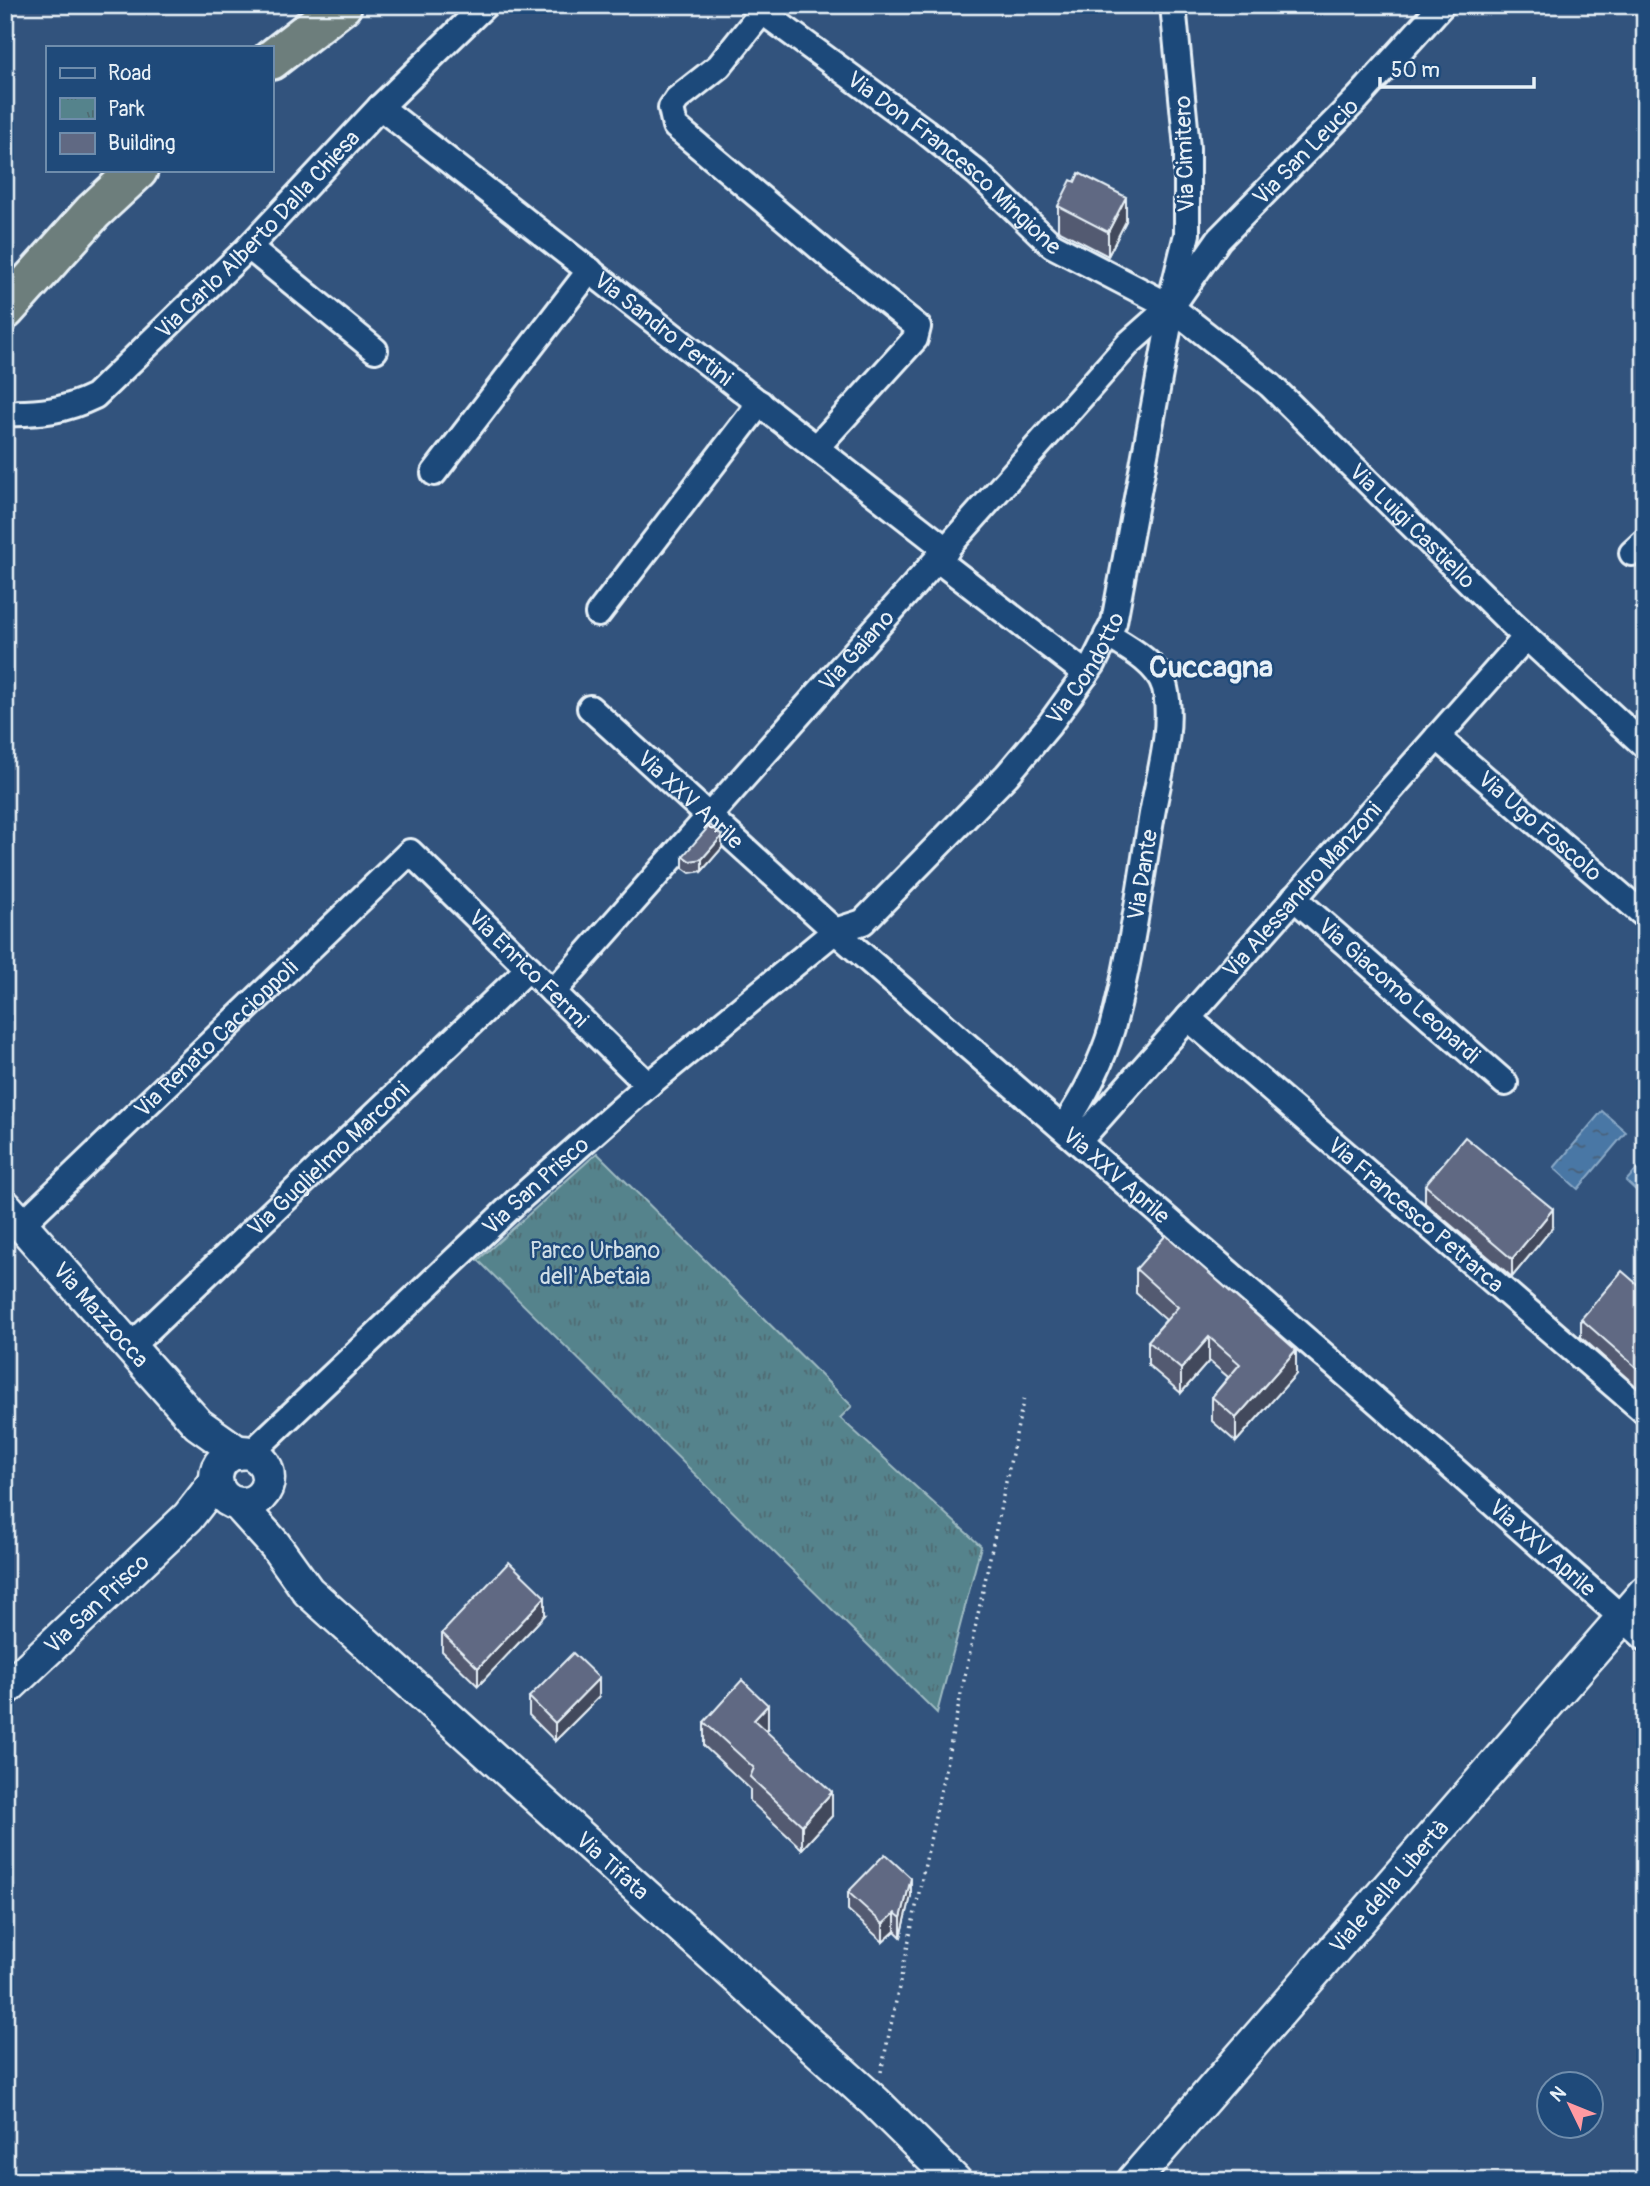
<svg xmlns="http://www.w3.org/2000/svg" width="1650" height="2186" viewBox="0 0 1650 2186" font-family="Pangolin,sans-serif">
  <style>
    .park { fill: url(#park-tufts); stroke: #9ebac2; stroke-width: 2 }
    .water { fill: url(#water-ripples); stroke: #89a8c6; stroke-width: 2 }
    .lines { fill: none; stroke-linecap: round; stroke-linejoin: round }
    .minor-casing { stroke: #e8f1f8; stroke-width: 30 }
    .tertiary-casing { stroke: #e8f1f8; stroke-width: 37 }
    .trunk-casing { stroke: #e8f1f8; stroke-width: 44 }
    .path { stroke: #e8f1f8; stroke-width: 3.5; stroke-dasharray: 2 5; stroke-linecap: butt }
    .minor { stroke: #1f4a7a; stroke-width: 24 }
    .tertiary { stroke: #1f4a7a; stroke-width: 32 }
    .trunk { stroke: #6d7e7c; stroke-width: 38 }
    .wall { fill: #535a71; stroke: #e8f1f8; stroke-width: 2 }
    .shaded-wall { fill: #434a5c; stroke: #e8f1f8; stroke-width: 2 }
    .building { fill: #606983; stroke: #e8f1f8; stroke-width: 2 }
    .labels { text-anchor: middle; stroke-width: 5; stroke-linejoin: round; paint-order: stroke }
    .street-label { font-size: 23px; fill: #e8f1f8; stroke: #1f4a7a }
    .park-label { font-size: 23px; fill: #d2e0e8; stroke: #1f4a7a }
    .district-label { font-size: 30px; font-weight: bold; fill: #e8f1f8; stroke: #1f4a7a }
  </style>
  <defs>
    <pattern id="park-tufts" width="24" height="20" patternUnits="userSpaceOnUse" patternTransform="scale(1.75)"><rect width="24" height="20" fill="#55838c"/><path d="M3 7l-1-3M5 7V3M7 7l1-3M15 17l-1-3M17 17v-4M19 17l1-3" fill="none" stroke="#4f6b72"/></pattern>
    <pattern id="water-ripples" width="26" height="14" patternUnits="userSpaceOnUse" patternTransform="scale(1.75)"><rect width="26" height="14" fill="#4977a5"/><path d="M2 4q2-2 4 0t4 0M15 11q2-2 4 0t4 0" fill="none" stroke="#486078"/></pattern>
  </defs>
  <rect width="100%" height="100%" fill="#32537d"/>
  <filter id="ink" filterUnits="userSpaceOnUse"><feTurbulence type="fractalNoise" baseFrequency=".0143" numOctaves="2"/><feDisplacementMap in="SourceGraphic" scale="14" xChannelSelector="R" yChannelSelector="G"/><feConvolveMatrix kernelMatrix="1 2 1 2 8 2 1 2 1" color-interpolation-filters="sRGB"/></filter>
  <g filter="url(#ink)">
    <!-- park -->
    <path class="park" d="M597,1153l255,253 -12,12 141,128 -44,167 -459,-453z"/>
    <!-- water -->
    <path class="water" d="M1602,1111l24,21 -48,57 -24,-21z
      M1645,1160v29l-5,5 -14,-13z"/>
    <g class="lines">
      <!-- minor casing -->
      <g class="minor-casing">
        <g id="minor">
          <path id="s1" d="M753,5l172,126 52,42 75,72 112,58"/>
          <path d="M762,12l-43,54 -42,33 -6,9 4,18 164,138 79,63 -3,12 -99,109"/>
          <path id="s2" d="M380,107l567,443"/>
          <path d="M249,247l126,103"/>
          <path d="M1171,299l16,-65v-86l-14,-143"/>
          <path id="s3" d="M1175,302l44,-63 139,-141 84,-93"/>
          <path id="s4" d="M1176,311l94,74 241,238 134,123"/>
          <path id="s5" d="M5,413c34,1 59,-2 90,-17l154,-149 131,-140 105,-102"/>
          <path d="M434,473l156,-203"/>
          <path d="M1632,553l13,-12"/>
          <path d="M938,560l148,114"/>
          <path d="M598,614l162,-211"/>
          <path id="s6" d="M590,708l245,223 544,472 266,235"/>
          <path id="s7" d="M1437,737l207,178"/>
          <path id="s8" d="M1294,898l211,185"/>
          <path id="s9" d="M553,992l576,-649 35,-31"/>
          <path id="s10" d="M1188,1018l457,394"/>
          <path id="s11" d="M1063,1128c21,-31 38,-63 49,-100 19,-69 28,-143 40,-214 7,-39 22,-87 13,-126 -6,-24 -38,-41 -58,-53"/>
          <path id="s12" d="M1079,1141l447,-504"/>
          <path id="s13" d="M21,1225l389,-373 238,233"/>
          <path id="s14" d="M129,1348l400,-380"/>
          <path id="s15" d="M250,1454l268,-254 130,-115 187,-154 28,-9 144,-147 42,-50 44,-61 21,-42 57,-308"/>
        </g>
      </g>
      <!-- tertiary casing -->
      <g class="tertiary-casing">
        <g id="tertiary">
          <path id="s16" d="M5,1206l193,218 41,29"/>
          <circle cx="242" cy="1478" r="26"/>
          <path id="s17" d="M238,1504l37,41 33,46 567,511 80,79"/>
          <path id="s18" d="M5,1690l183,-173 28,-36"/>
          <path id="s19" d="M1133,2181l512,-589"/>
        </g>
      </g>
      <!-- trunk casing -->
      <g class="trunk-casing">
        <path id="trunk" d="M271,60l71,-55
          M5,310l88,-98 45,-42"/>
      </g>
      <!-- path -->
      <path class="path" d="M881,2072l143,-675"/>
      <!-- minor -->
      <use href="#minor" class="minor"/>
      <!-- tertiary -->
      <use href="#tertiary" class="tertiary"/>
      <!-- trunk -->
      <use href="#trunk" class="trunk"/>
    </g>
    <!-- wall -->
    <path class="wall" d="M1058,206l68,15 -18,35 -50,-26z
      M722,848l-20,23 -12,2 -7,-5v-12z
      M1425,1185l128,42 -41,50 -87,-74z
      M1136,1269l160,105 -60,68 -24,-21v-24l16,-20 -19,-16 -28,32 -33,-28v-24l18,-21 -30,-27z
      M1645,1291v103l-64,-57v-18z
      M545,1615l-67,71 -36,-35v-18z
      M529,1697h70l-44,44 -26,-26z
      M704,1722l64,7 -2,2 66,85 -30,33 -52,-48v-12l-46,-43z
      M848,1892l63,4 -10,41 -6,-6 -12,11 -35,-32z"/>
    <!-- shaded-wall -->
    <path class="shaded-wall" d="M1126,197v24l-18,35v-24z
      M722,836v12l-20,23v-12z
      M1553,1209v18l-41,50v-18z
      M1209,1337v24l-28,32v-24z
      M1296,1350v24l-60,68v-24z
      M545,1597v18l-67,71v-18z
      M599,1678v19l-44,44v-18z
      M768,1705v24l-14,15v-24z
      M832,1792v24l-30,33v-24z
      M911,1878v18l-10,41v-19z
      M895,1913v18l-12,11v-18z"/>
    <!-- building -->
    <path class="building" d="M1079,173l47,24 -18,35 -50,-26 13,-26 4,2z
      M710,825l12,11 -20,23 -12,2 -7,-5z
      M1465,1137l88,72 -41,50 -87,-74z
      M1166,1235l130,115 -60,68 -24,-21 28,-33 -31,-27 -28,32 -33,-28 30,-34 -42,-38z
      M1622,1271l23,20v84l-64,-56z
      M509,1562l36,35 -67,71 -36,-35z
      M573,1653l26,25 -44,45 -26,-26z
      M742,1680l26,25 -14,15 78,72 -30,33 -52,-48 4,-9 -50,-46z
      M885,1854l26,24 -10,40 -6,-5 -12,11 -35,-32z"/>
  </g>
  <g class="labels">
    <!-- street labels -->
    <g class="street-label">
      <text dy="8" stroke="none"><textPath href="#s3" startOffset="200">Via San Leucio</textPath></text>
      <text transform="translate(1184 154) rotate(-92)" y="8">Via Cimitero</text>
      <text dy="8" stroke="none"><textPath href="#s1" startOffset="256">Via Don Francesco Mingione</textPath></text>
      <text dy="8" stroke="none"><textPath href="#s5" startOffset="322">Via Carlo Alberto Dalla Chiesa</textPath></text>
      <text dy="8" stroke="none"><textPath href="#s2" startOffset="360">Via Sandro Pertini</textPath></text>
      <text dy="8" stroke="none"><textPath href="#s4" startOffset="320">Via Luigi Castiello</textPath></text>
      <text dy="8" stroke="none"><textPath href="#s9" startOffset="457">Via Gaiano</textPath></text>
      <text dy="8" stroke="none"><textPath href="#s15" startOffset="1153">Via Condotto</textPath></text>
      <text dy="8" stroke="none"><textPath href="#s6" startOffset="136">Via XXV Aprile</textPath></text>
      <text dy="8" stroke="none"><textPath href="#s7" startOffset="136">Via Ugo Foscolo</textPath></text>
      <text dy="8" stroke="none"><textPath href="#s11" startOffset="268">Via Dante</textPath></text>
      <text dy="8" stroke="none"><textPath href="#s12" startOffset="336">Via Alessandro Manzoni</textPath></text>
      <text dy="8" stroke="none"><textPath href="#s13" startOffset="705">Via Enrico Fermi</textPath></text>
      <text dy="8" stroke="none"><textPath href="#s8" startOffset="140">Via Giacomo Leopardi</textPath></text>
      <text dy="8" stroke="none"><textPath href="#s13" startOffset="270">Via Renato Caccioppoli</textPath></text>
      <text dy="8" stroke="none"><textPath href="#s14" startOffset="275">Via Guglielmo Marconi</textPath></text>
      <text dy="8" stroke="none"><textPath href="#s6" startOffset="704">Via XXV Aprile</textPath></text>
      <text dy="8" stroke="none"><textPath href="#s15" startOffset="392">Via San Prisco</textPath></text>
      <text dy="8" stroke="none"><textPath href="#s10" startOffset="301">Via Francesco Petrarca</textPath></text>
      <text dy="8" stroke="none"><textPath href="#s16" startOffset="145">Via Mazzocca</textPath></text>
      <text dy="8" stroke="none"><textPath href="#s6" startOffset="1270">Via XXV Aprile</textPath></text>
      <text dy="8" stroke="none"><textPath href="#s18" startOffset="126">Via San Prisco</textPath></text>
      <text dy="8" stroke="none"><textPath href="#s17" startOffset="522">Via Tifata</textPath></text>
      <text dy="8" stroke="none"><textPath href="#s19" startOffset="390">Viale della Libertà</textPath></text>
    </g>
    <!-- park labels -->
    <g class="park-label">
      <text x="595" y="1258">Parco Urbano<tspan x="595" dy="26">dell'Abetaia</tspan></text>
    </g>
    <!-- district labels -->
    <g class="district-label">
      <text x="1211" y="677">Cuccagna</text>
    </g>
  </g>
  <!-- margin -->
  <rect width="1650" height="2186" fill="none" stroke="#1f4a7a" stroke-width="28"/>
  <rect x="14" y="14" width="1622" height="2158" fill="none" stroke="#e8f1f8" stroke-width="2.5" filter="url(#ink)"/>
  <!-- legend -->
  <rect x="46" y="46" width="228" height="126" fill="#1f4a7a" stroke="#6f8dac" stroke-width="2"/>
  <rect x="60" y="68" width="35" height="10" fill="#1f4a7a" stroke="#6f8dac" stroke-width="2"/>
  <text x="108" y="80" font-size="21" fill="#e8f1f8">Road</text>
  <rect x="60" y="98" width="35" height="21" fill="url(#park-tufts)" stroke="#6f8dac" stroke-width="2"/>
  <text x="108" y="116" font-size="21" fill="#e8f1f8">Park</text>
  <rect x="60" y="133" width="35" height="21" fill="#606983" stroke="#6f8dac" stroke-width="2"/>
  <text x="108" y="150" font-size="21" fill="#e8f1f8">Building</text>
  <!-- north arrow -->
  <g transform="translate(1570 2105) rotate(313)"><circle r="33" fill="#1f4a7a" stroke="#6f8dac" stroke-width="2"/>
  <path d="M0-5L12 26L0 18L-12 26Z" fill="#ff9aa2"/>
  <text y="-10" font-size="19" font-weight="bold" text-anchor="middle" fill="#e8f1f8">N</text>
  </g>
  <!-- scale -->
  <path d="M1380 77v10h154v-10" fill="none" stroke="#e8f1f8" stroke-width="3.5"/>
  <text x="1391" y="77" font-size="21" fill="#e8f1f8" stroke="#1f4a7a" stroke-width="5" paint-order="stroke">50 m</text>
</svg>
